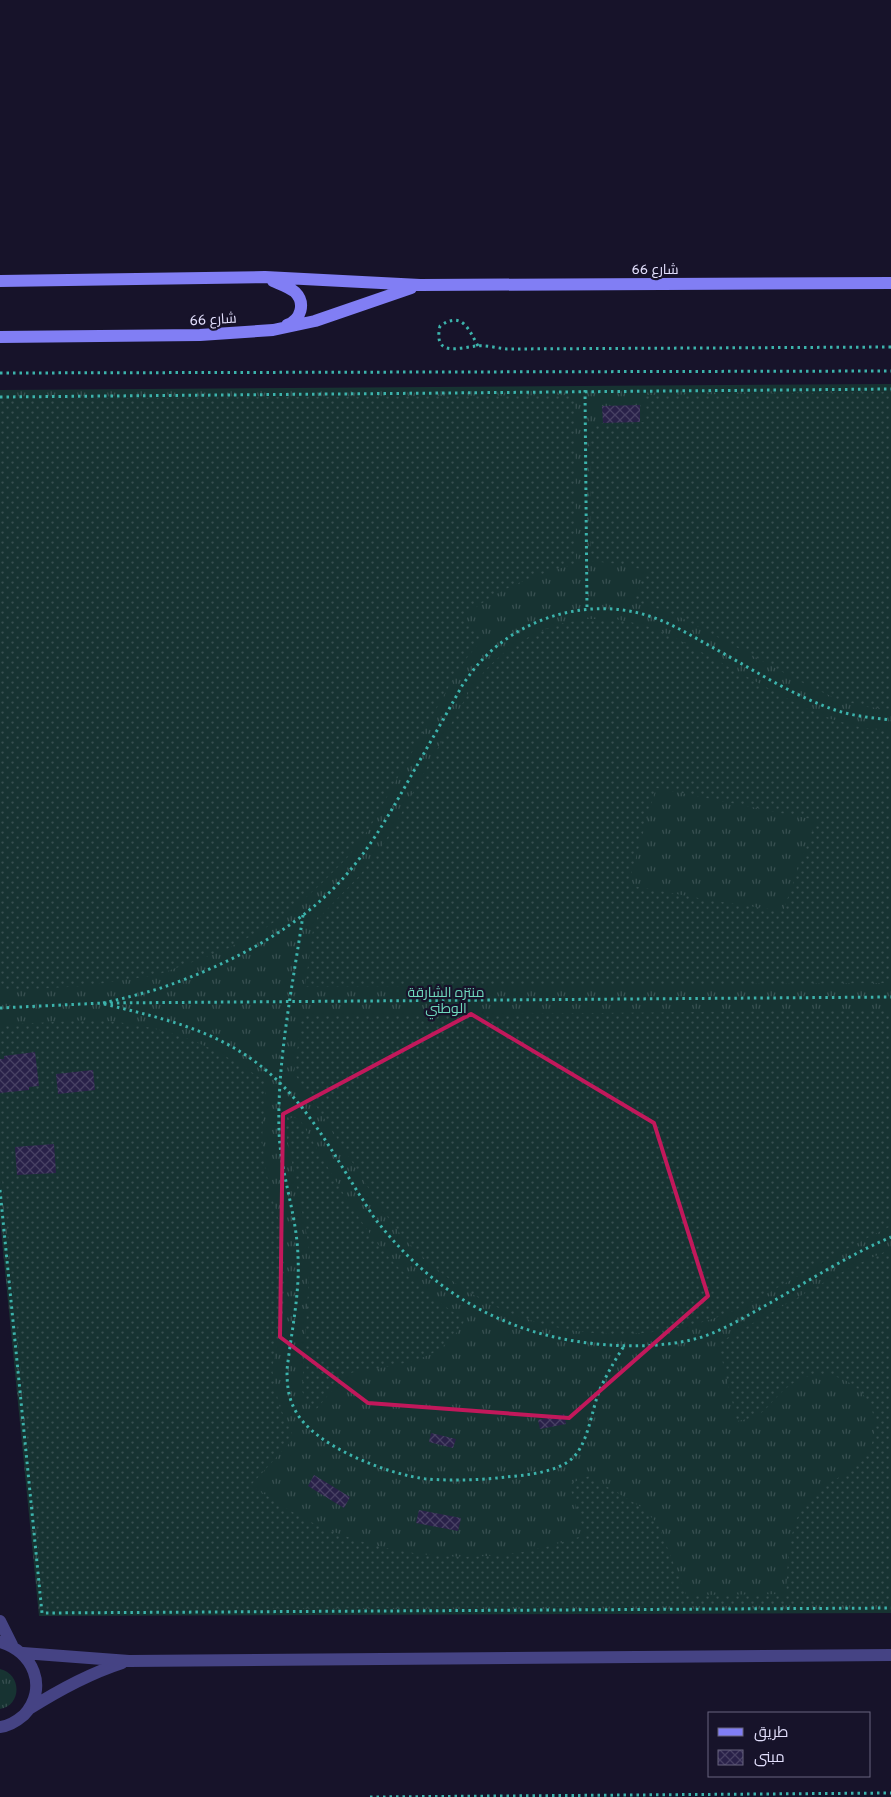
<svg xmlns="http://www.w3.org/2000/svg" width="891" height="1797" viewBox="0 0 891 1797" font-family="Overpass,Cairo,sans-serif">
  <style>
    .grass { fill: url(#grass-tufts) }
    .garden { fill: url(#garden-dots); fill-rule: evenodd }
    .building { fill: url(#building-cross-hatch) }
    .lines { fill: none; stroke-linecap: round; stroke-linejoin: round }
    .path { stroke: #3cb3ac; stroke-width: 3; stroke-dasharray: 2.5 4; stroke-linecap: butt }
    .lane { stroke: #454384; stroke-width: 12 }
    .secondary { stroke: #817ef4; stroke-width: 12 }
    .marked { fill: none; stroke: #c2185b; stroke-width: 4; stroke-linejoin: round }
    .labels { text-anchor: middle; stroke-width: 4.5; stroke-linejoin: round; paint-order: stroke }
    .street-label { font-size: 14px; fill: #e2dffc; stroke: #17132a }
    .park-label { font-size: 14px; fill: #6fd8bd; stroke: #17132a }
  </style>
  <defs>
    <pattern id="grass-tufts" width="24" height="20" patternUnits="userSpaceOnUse" patternTransform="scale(1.25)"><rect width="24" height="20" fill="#173332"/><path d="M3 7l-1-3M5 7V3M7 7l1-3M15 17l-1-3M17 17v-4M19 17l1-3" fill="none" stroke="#385051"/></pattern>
    <pattern id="garden-dots" width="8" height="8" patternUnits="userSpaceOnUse" patternTransform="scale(1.25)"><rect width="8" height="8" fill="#173332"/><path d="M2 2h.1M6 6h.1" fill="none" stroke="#385051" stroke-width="1.8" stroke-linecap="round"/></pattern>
    <pattern id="building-cross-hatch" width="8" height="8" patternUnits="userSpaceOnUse" patternTransform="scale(1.25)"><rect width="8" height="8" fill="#292149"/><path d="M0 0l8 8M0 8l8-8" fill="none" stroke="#484164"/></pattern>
  </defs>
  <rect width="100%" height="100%" fill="#17132a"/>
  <!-- grass -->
  <path class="grass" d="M891,384v1229l-852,3 -39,-396v-830z
    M0,1669c22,5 22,36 0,40z"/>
  <!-- garden -->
  <path class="garden" d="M891,392v317l-24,-2 -30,-8 -30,-14 -127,-68 -18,-7 -28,-9 11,-30 -17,-6 -37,-4 -1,-137 55,-2 -1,-27z
    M575,395l1,169c-46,12 -79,25 -115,55l22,20 -14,16 -12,17 -88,157 -22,29 -26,26 -27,24 -30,21 -39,21 -68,25 -72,11 -85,5v-592z
    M586,619h29l29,6 28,11 129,70 30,13 32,9 28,3v252l-586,4 9,-64 45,-47 20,-25 17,-28 74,-133 17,-22 21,-19 24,-14 26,-11zM656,788l160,32 -33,91 -74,-11 -81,-15z
    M891,1010v216c-34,17 -67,35 -100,54 -23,13 -46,27 -70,36 -116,42 -243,10 -323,-85 -17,-21 -31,-46 -46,-69 -19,-30 -38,-60 -58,-89l8,-57z
    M89,1020c69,3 120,21 177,62l-4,56 3,28 6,28 8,27 6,46 -2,45 -11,57 7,36 15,33 -43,47c22,15 44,30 68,41 60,26 125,36 189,28 27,-3 52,-11 77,-19l-16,-51 20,-8 52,31 17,17 28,71 100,-1c2,-29 1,-58 16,-85 23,-40 76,-29 72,-89 0,-11 -11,-29 -21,-35 -11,-8 -26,-12 -39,-10 -14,2 -27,11 -36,21 -7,6 -11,14 -19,18 -7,4 -14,6 -22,7l-19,-78 133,-76 40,-18v356l-847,5 -44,-451v-66l29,-3v-3l10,-1 -4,-34 -31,4v3h-4v-34zM92,1070l3,20 -37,4 -2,-20zM54,1144l2,29 -39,2 -2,-28z
    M293,1117l7,3c30,49 61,111 101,150 20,19 41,35 64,50 -22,38 -49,41 -90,49 -8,1 -19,1 -26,5 -10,6 -26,28 -34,37l-8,-9 -5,-11 8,-133 -3,-22 -22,-107 1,-8z"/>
  <!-- building -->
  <path class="building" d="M640,405v17l-37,1 -1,-17z
    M35,1052l4,34 -10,1v3l-29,3v-34h4v-3z
    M93,1070l2,20 -37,4 -2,-20z
    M54,1144l2,29 -39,2 -2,-28z
    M564,1414l2,10 -26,5 -2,-9z
    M431,1433l25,6 -3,9 -24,-6z
    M314,1475l36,22 -6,11 -36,-22z
    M419,1510l42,8 -3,13 -42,-8z"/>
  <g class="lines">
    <!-- path -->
    <path class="path" d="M478,346c-10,-18 -16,-35 -38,-20 -7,31 18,22 36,20 10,-1 21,2 31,3l384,-2
      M0,373l891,-2
      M585,390l2,219
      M0,397l891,-8
      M303,915c-10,69 -26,145 -24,215 1,43 18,84 19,127 2,37 -7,76 -11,113 0,14 1,27 8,40 18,36 94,65 132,69 26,2 53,1 79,-2 20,-2 46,-4 63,-16 19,-13 22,-50 31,-72 7,-15 15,-29 24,-43
      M103,1003c19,-4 37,-9 55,-14 71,-24 146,-62 194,-121 23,-28 41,-60 59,-92 17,-30 35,-61 52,-92 6,-8 12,-17 19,-24 41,-44 109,-63 167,-44 22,7 41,19 61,30 39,21 83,50 125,64 18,6 37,8 56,10
      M104,1004c66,16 125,29 175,78 33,32 56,74 80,112 7,10 13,22 21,31 60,74 134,113 228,120 31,2 64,1 94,-8 24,-8 46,-22 68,-34 40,-23 79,-48 121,-66
      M0,1008l103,-5 788,-6
      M0,1190l42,423 849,-5
      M370,1797l521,-4"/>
    <!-- lane -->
    <path class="lane" d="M0,1621l12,24
      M0,1642c33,9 49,46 24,73 -7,6 -15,11 -24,12
      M23,1653l106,8 762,-6
      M29,1709c30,-19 59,-35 93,-46"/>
    <!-- secondary -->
    <path class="secondary" d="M0,281l265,-4 155,8 471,-2
      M273,281c7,3 16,6 22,11 11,11 6,28 -8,33
      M0,337l200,-2 73,-5 42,-9 96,-33"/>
  </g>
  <!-- marked area -->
  <path class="marked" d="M471,1014l183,109 54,173 -139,122 -201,-15 -88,-66 3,-223z"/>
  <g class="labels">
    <!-- street labels -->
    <g class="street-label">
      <text x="655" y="274">شارع 66</text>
      <text transform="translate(213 319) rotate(-3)" y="5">شارع 66</text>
    </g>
    <!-- park labels -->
    <g class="park-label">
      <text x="446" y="997">منتزه الشارقة<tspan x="446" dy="16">الوطني</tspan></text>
    </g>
  </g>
  <!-- legend -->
  <rect x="708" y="1712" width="162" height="65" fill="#17132a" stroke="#68657e"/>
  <rect x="718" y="1728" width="25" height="8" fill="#817ef4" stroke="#68657e"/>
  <text x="754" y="1737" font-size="15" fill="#e2dffc">طريق</text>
  <rect x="718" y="1750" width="25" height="15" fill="url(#building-cross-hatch)" stroke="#68657e"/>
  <text x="754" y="1762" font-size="15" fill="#e2dffc">مبنى</text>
</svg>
